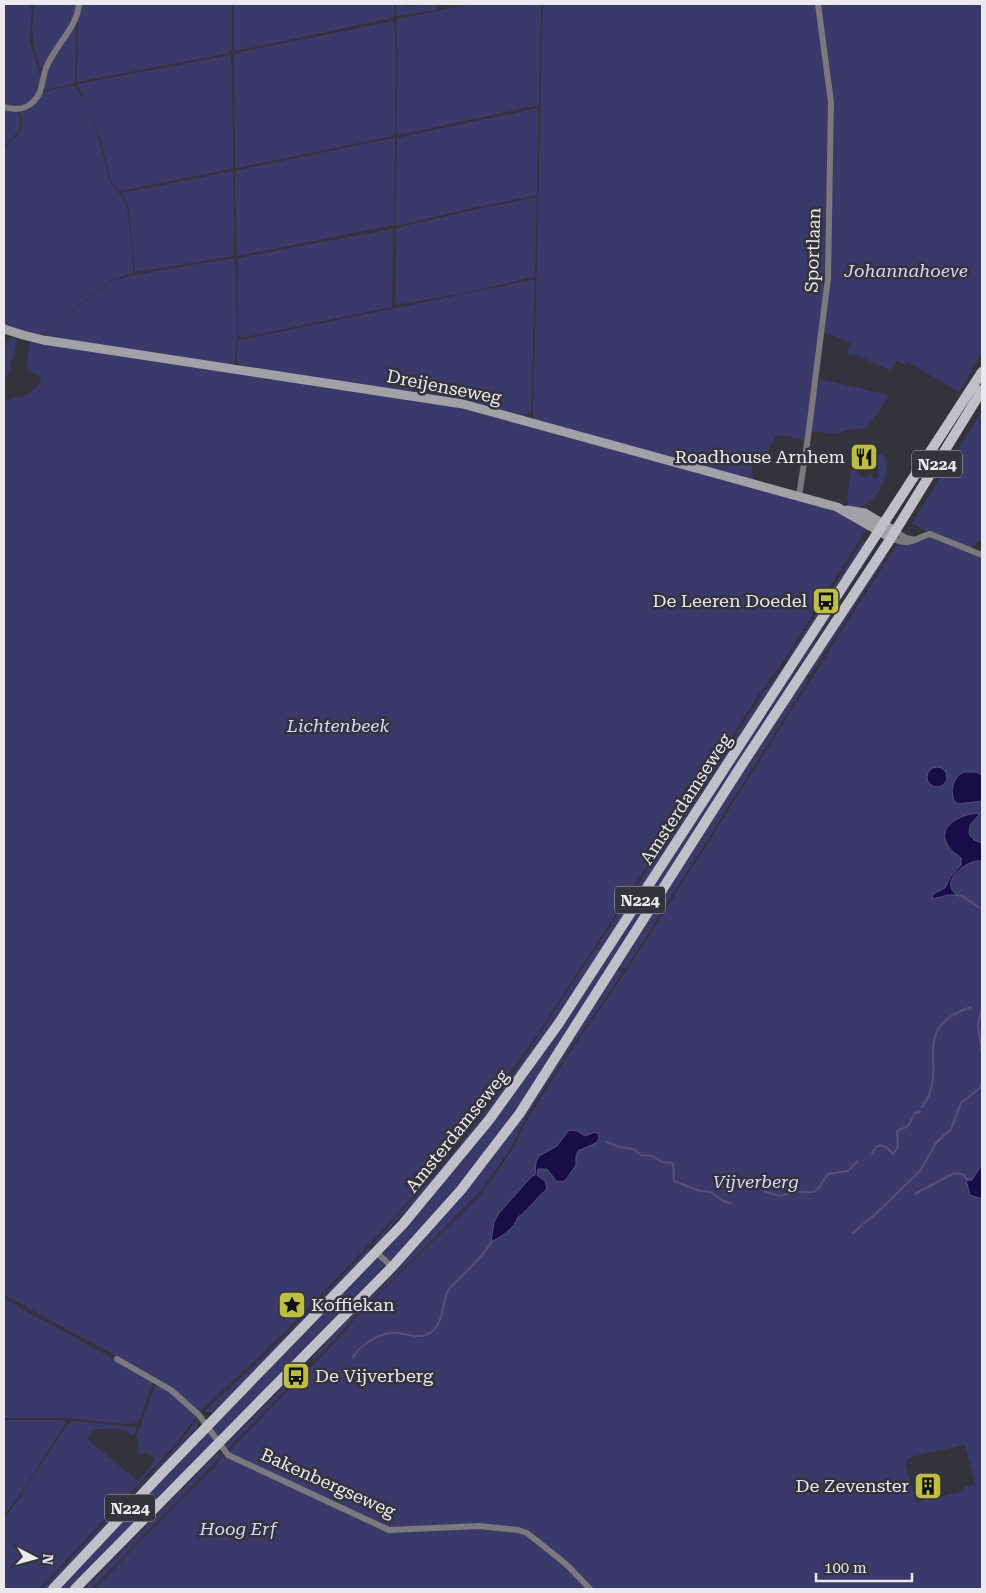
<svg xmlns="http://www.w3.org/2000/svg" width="986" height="1593" viewBox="0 0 986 1593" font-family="'Roboto Serif',serif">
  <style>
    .green { fill: #3a3a6a; fill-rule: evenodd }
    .water { fill: #170e47; stroke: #565079 }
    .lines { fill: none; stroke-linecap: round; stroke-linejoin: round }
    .stream { stroke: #565079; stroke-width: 2 }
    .street { stroke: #7a7a7e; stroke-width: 6 }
    .secondary { stroke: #a1a2a8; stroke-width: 9 }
    .primary { stroke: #bfc0c8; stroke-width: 10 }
    .labels { text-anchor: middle; stroke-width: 5; stroke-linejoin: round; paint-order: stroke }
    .shield { fill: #33333b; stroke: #b2b2b8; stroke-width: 1 }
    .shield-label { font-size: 16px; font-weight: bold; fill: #e9e9ee }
    .street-label { font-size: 18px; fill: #e9e9ee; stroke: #33333b }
    .park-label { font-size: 18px; font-style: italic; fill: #d6d9ff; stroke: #33333b }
    .poi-label { font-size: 18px; fill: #e9e9ee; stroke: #33333b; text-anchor: end }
  </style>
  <rect width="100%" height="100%" fill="#33333b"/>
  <!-- green -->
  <path class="green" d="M4,4h26l2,10 -3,25 12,40 -8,22 -12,6 -17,-2z
    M35,4h43l-2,12 -33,53 -3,-2c-8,-23 -10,-40 -5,-63z
    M80,4h152v46l-2,3 -153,29 1,-58z
    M234,4h160v12l-2,2 -156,33 -2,-2z
    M396,4h9l1,2 2,1 24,-3h4l1,4v2l-39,6h-2z
    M470,4h71l-2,101 -141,30 -2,-2 2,-72 -2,-40 2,-2z
    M543,4h273l12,82 -1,191 -21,163 -26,-5 -5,1 -7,15 -12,5c-2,5 -4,10 -4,15 1,4 2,6 1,10l-219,-61 -1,-2z
    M819,4h163v348l-23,40 -51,-30 -3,3 -9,-4 -6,9 -31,-14 -12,-2 4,-11 -28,-11c6,-76 13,-153 10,-230 -1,-33 -8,-66 -14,-98z
    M393,21h1l2,40 -1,73 -2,2 -156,32 -2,-1 -1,-112 2,-2z
    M74,25h2l-1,57 -5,3 -27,5 4,-22z
    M231,55l1,13 1,99 -2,2 -112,22 -8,-10 -10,-40 -24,-57z
    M74,85l11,18 15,39 10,40 16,20 6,43 1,28 -22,7 -70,55 -37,-9v-177c10,-13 25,-17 16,-37l2,-3 21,-17z
    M538,108l-1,87 -69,14 -71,17 -2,-2 2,-86z
    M4,109l14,4c7,15 -4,23 -14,33z
    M393,138l2,2 -1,85 -157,31 -2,-83 3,-3z
    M232,171l1,1 1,84 -99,16 -6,-63 -2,-7 -5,-9z
    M537,197l-2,79 -69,17 -71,12 1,-77 72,-17z
    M391,229l2,1 -1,77 -147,30 -7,-1v-78z
    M233,258l2,3c0,19 6,92 -3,105l-185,-29 -1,-2 2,-5 63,-49 23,-6z
    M532,280h3l-4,132 -8,5 -282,-50 -4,-6 1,-20 2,-2h5c96,-20 192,-39 287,-59z
    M10,338l7,1 -3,16 -3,6 -1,11 -6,8v-33z
    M32,341l430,66 371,102 34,19 -83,132 -3,-1 1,4 -23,31 -218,335 -1,-1v3l-73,100 -69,83 -115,120 -82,77h-3l-41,-33 -153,-83v-894c8,-3 8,-4 16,-4 8,-1 16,-10 21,-15 -1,-10 -11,-8 -14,-15l2,-23z
    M821,379l67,16v2l-21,31 -20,2 -11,4 -25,-3 6,-46z
    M982,411v128l-12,9 -43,-16 -15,-9z
    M882,453c2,3 4,7 5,11 1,19 -18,50 -39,42l-1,-9 4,-26 5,-3 1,6 7,3 8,-3 2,5 3,-1 2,-4 -3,-19z
    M931,537l51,21v1031h-391l-73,-61h-128l-159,-74 -1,-4 115,-118 12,-16 124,-122 12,-16 20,-30 15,-30 52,-81 46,-65 264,-417 9,-11h14zM965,1445l10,40 -11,2v4l-48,11 -11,-39 1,-3 12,-5z
    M863,540l4,3 -31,44 -47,76 -3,-2z
    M873,547l2,1 -49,76 -27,45 -3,-2z
    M884,554l3,2 -77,120 -4,-2z
    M785,664l3,2c-24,37 -52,72 -73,111l-190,290 -90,114 -39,40 -19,25 -5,-1 66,-74 31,-38 51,-69 241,-368z
    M794,670l4,2 -281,439 -59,77 -66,74c-5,-2 -9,-6 -10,-11l80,-92z
    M804,676l5,3 -184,291 -7,-4 144,-225c17,-21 28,-42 42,-65z
    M617,969l6,4 -51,73 -46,71 -15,30 -28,41 -72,73 -55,54 -13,15 -30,32 -1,-5 14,-14 5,-10 37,-37 5,-1 23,-23v-4l49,-53z
    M369,1248l2,3 -93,99 -62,59 -5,3h-7l81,-76z
    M376,1257l3,2 7,8 -167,171 -7,-9z
    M4,1299l148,81v4l-12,35c-5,6 -10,5 -17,5l-54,-6h-65z
    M298,1374l2,1 -73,75 -2,-5 65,-65 1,1z
    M156,1383l7,3 32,28 1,2 -19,27 -138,146h-35v-70l10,-13 53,-81 6,-4 62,6 2,3 -4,6 -7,-5 -21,-3 -1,1h-10l-7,10 51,42 18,-22 -10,-7 -5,2 -3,-2 -1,-8 2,-3 -3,-4z
    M197,1419l1,6 -4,8 -62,62 -21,28 -63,66h-6l120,-127 17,-18z
    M4,1420h58l4,2 -41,66 -21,28z
    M209,1431l7,9 -146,149h-12z
    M216,1454l6,1 -131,134h-7z
    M225,1455l158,74h118l25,6 30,22 32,32h-494l90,-92 35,-34 -1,-1z"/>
  <!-- water -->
  <path class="water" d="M927 777a10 10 0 1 1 20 0a10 10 0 1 1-20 0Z
    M964,772h13l5,3v26l-23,3 -4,-2c-6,-10 -2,-25 9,-30z
    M978,813l1,2 -9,10 -1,9 5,6 8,3v18c-16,-2 -44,21 -25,34h-9l-16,4 1,-5 12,-6 6,-12 10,-11v-7c-4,-4 -9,-6 -12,-11 -15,-20 12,-33 29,-34z
    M569,1130l8,1 8,5 10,-4 4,3v4l-3,4 -18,8 -2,5v9l-11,16 -8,1 -10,-13h-9l-1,6 8,6 2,8c-10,8 -19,22 -29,28 -4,12 -17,20 -27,25l3,-20 5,-9 33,-37 3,-1 1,-13 3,-6 18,-10z
    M982,1164v35l-12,-4 -4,-15h6z"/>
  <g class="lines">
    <!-- stream -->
    <path class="stream" d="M956,895l6,1 20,13
      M981,1006h1l-4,19 4,29
      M922,1107c30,-39 -17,-77 49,-100
      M606,1142l14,5 13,2 8,6 12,1 9,6 11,1 1,18 26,10 11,1 12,9 8,2
      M872,1153l4,-6 4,-2 6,2 7,7 5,-7 -1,-16 11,-5 7,-13 5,-1
      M764,1191l15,5 15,-4h19l4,-2 11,-16 20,-3 10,-10
      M915,1194l39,-21 8,1 6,6
      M853,1233l27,-23 40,-39 16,-28 15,-14 10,-26 19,-15 2,-6
      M353,1358c4,-11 25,-24 37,-25 12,-2 26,7 38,1 16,-8 13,-27 19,-41 3,-7 9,-12 15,-17 11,-11 22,-21 30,-35"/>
    <!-- street -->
    <path class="street" d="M4,107c10,3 21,3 29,-5 11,-10 8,-24 14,-36 9,-22 30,-38 32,-62
      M799,496l9,-59 20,-159 3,-176 -13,-98
      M895,531l11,7 9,2
      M891,538c21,9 21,1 39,-4l52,21
      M376,1252l16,15
      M117,1359l54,31 28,25 29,40 161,75 90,-4 39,4 9,3 29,23 12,10 22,23"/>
    <!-- secondary -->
    <path class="secondary" d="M4,329l19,6 20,5 420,64 374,103 54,31
      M847,510l18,3 30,18"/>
    <!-- primary -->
    <path class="primary" d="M53,1589l108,-115 242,-250 86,-104 70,-97 423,-651
      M75,1589l317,-322 69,-77 59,-77 221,-347 150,-228 91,-148"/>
  </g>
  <!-- icons -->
  <defs>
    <g id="restaurant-square" transform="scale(1.4375)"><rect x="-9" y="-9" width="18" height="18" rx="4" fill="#bebf42" stroke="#33333b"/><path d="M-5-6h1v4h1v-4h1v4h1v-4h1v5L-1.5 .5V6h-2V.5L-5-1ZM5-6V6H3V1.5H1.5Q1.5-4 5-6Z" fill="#111"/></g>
    <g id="bus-square" transform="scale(1.4375)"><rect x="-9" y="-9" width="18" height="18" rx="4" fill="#bebf42" stroke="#33333b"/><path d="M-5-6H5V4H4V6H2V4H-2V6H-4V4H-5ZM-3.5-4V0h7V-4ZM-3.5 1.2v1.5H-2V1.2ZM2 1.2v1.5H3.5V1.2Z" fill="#111"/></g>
    <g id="sight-square" transform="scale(1.4375)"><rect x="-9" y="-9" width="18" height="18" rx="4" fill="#bebf42" stroke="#33333b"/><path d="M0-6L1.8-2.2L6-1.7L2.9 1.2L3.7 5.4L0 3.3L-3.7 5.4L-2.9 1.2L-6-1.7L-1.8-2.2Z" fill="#111"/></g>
    <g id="building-square" transform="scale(1.4375)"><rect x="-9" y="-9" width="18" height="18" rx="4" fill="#bebf42" stroke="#33333b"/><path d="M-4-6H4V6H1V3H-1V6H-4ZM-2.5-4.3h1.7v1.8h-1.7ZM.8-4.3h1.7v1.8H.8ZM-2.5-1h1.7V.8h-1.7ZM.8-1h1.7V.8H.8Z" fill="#111"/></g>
  </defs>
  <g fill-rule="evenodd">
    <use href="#restaurant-square" x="864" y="457"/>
    <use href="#bus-square" x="826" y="601"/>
    <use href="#sight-square" x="292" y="1305"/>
    <use href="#bus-square" x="296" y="1376"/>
    <use href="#building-square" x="928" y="1486"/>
  </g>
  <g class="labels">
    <!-- shield labels -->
    <g class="shield">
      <rect x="912" y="450.5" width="50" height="27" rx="4"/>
      <rect x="615" y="886.5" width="50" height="27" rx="4"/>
      <rect x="105" y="1494.5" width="50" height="27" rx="4"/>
    </g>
    <g class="shield-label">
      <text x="937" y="470">N224</text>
      <text x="640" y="906">N224</text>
      <text x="130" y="1514">N224</text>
    </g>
    <!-- street labels -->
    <g class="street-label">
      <text transform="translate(813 250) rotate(-88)" y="6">Sportlaan</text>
      <text transform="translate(444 387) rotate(11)" y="6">Dreijenseweg</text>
      <text transform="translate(686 799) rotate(-57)" y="6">Amsterdamseweg</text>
      <text transform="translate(457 1131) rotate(-51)" y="6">Amsterdamseweg</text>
      <text transform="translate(328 1483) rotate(24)" y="6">Bakenbergseweg</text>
    </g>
    <!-- park labels -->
    <g class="park-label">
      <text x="906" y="277">Johannahoeve</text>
      <text x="338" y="732">Lichtenbeek</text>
      <text x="756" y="1188">Vijverberg</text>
      <text x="238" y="1535">Hoog Erf</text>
    </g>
    <!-- poi labels -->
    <g class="poi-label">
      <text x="845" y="463">Roadhouse Arnhem</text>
      <text x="807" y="607">De Leeren Doedel</text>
      <text x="311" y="1311" text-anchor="start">Koffiekan</text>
      <text x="315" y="1382" text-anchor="start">De Vijverberg</text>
      <text x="909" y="1492">De Zevenster</text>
    </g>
  </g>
  <!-- border -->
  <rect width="986" height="1593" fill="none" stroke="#e9e9ee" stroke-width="10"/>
  <!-- north arrow -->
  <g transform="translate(35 1558) rotate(96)" stroke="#33333b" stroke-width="4" paint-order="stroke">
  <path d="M0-4L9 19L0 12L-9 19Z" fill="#e9e9ee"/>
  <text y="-8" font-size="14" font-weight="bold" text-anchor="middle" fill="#e9e9ee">N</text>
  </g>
  <!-- scale -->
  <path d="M816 1573v8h96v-8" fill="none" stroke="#e9e9ee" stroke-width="2.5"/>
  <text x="824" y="1573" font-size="15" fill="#e9e9ee" stroke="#33333b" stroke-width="4" paint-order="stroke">100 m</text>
</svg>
